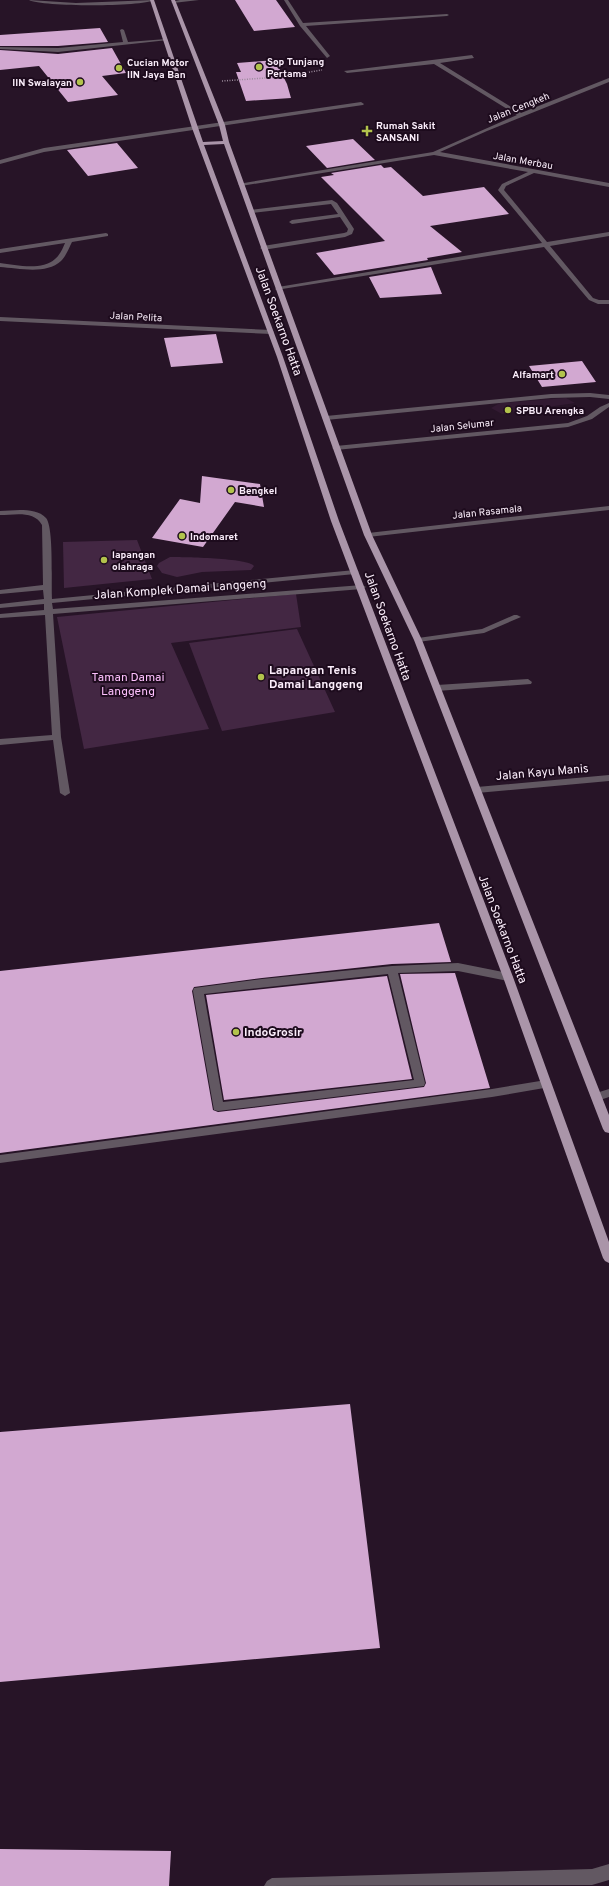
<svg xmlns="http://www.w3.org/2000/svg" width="609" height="1886" viewBox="0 0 609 1886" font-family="Overpass,sans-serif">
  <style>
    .built { fill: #321a32 }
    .green { fill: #432743 }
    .building { fill: #d2a8d1 }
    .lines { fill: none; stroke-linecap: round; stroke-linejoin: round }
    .path { stroke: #9a8a9a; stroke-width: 1.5; stroke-dasharray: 1 1.5; stroke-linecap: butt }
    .service { fill: #625862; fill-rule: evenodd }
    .minor { fill: #625862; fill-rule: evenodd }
    .primary { fill: #aa95a9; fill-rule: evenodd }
    .poi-dot { fill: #b2c34c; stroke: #1d0b1d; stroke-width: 1.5 }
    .labels { text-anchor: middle; stroke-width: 4; stroke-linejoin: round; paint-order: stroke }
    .far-poi-label { font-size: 10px; font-weight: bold; fill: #fbeefb; stroke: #1d0b1d; text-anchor: start }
    .far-street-label { font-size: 10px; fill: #fbeefb; stroke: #1d0b1d }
    .street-label { font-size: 12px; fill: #fbeefb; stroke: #1d0b1d }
    .poi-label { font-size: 12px; font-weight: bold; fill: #fbeefb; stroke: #1d0b1d; text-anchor: start }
    .park-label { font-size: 12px; fill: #fdc0fd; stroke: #1d0b1d }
  </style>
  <rect width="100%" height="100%" fill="#271427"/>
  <!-- built -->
  <path class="built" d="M566,398l9,5 -73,11 -11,-6 9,-5z"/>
  <!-- green -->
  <path class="green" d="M137,540l15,39 -88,9 -1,-46z
    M170,557c13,0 79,1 84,9l-3,4 -49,2 -25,5 -15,-4 -5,-7 2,-3z
    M296,594l5,33 -130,16 38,86 -125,20 -27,-132z
    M297,629l38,83 -113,19 -33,-88z"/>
  <!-- building -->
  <path class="building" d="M235,0h41l19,27 -41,4z
    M100,28l8,14 -50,4h-58v-11z
    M112,48l14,25 -24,3 16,19 -50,7 -29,-36 -39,4v-20l58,4z
    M275,60l12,24 4,14 -45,3 -10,-29h5l-4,-9z
    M353,139l22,21 -48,8 -21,-22z
    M117,143l21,25 -50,8 -21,-26z
    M381,165l3,3 7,-1 32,29 61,-9 25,27 -79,12 32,26 -35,6 1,2 -94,15 -18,-22 69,-12 -64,-64 13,-2 -3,-2z
    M431,267l11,27 -62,4 -11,-21z
    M216,334l7,29 -52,4 -7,-29z
    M582,361l14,21 -54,5 -13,-21z
    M202,476l58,8 4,23 -29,-5 -32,45 -51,-9 28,-39 20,4z
    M439,923l12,39 -59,2 -130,14 -68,9 -2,4 21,119 5,2 206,-25 2,-4 -26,-109 55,-1 35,115 -490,65v-182z
    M387,976l25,103 -188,21 -18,-105z
    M350,1404l30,244 -380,34v-250z
    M0,1849l171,2 -2,35h-169z"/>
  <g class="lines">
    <!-- path -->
    <path class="path" d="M222,81l58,-4 42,-7"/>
    <!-- service -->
    <path class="service" d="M29,0l47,3 78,-3c-12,7 -112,7 -125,0z
      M122,29l2,1 4,12 38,-3 2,1 -110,12 -58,-3v-2l58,1 65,-6 -3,-12z
      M361,102l3,2 -1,1 -319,47 -44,12v-4l44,-12z
      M332,200l5,3 17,26 -2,5 -7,3 -82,13 -3,-2 3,-2 81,-13 3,-1 1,-3 -8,-12 -48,7 -3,-2 3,-2 46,-6 -7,-10 -80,9 -3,-2 1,-1z
      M590,393l19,2v4l-19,-2 -39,1 -225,22 -4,-2 4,-2 225,-22z
      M609,403v4l-17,12 -24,8 -232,23 -4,-2 4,-2 232,-23 19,-7 13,-9z
      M514,615h3l4,2 -37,16 -66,9 -4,-2 4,-2 64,-9z
      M528,679l4,3 -1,2 -94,7 -4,-3 4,-3z
      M458,963l50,10 5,4 -5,4 -50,-10 -60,2 27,110 -1,3 -206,25 -4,-1 -21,-119 1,-3 68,-9 130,-13zM388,974l26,106 -191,22 -19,-108z
      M546,1080l4,1 1,3 -1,3 -58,10 -492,66v-8l492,-66z
      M609,1089v8l-12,4 -4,-1 -1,-3 1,-3z
      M609,1864v16l-17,5 -328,1 3,-5 5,-3 320,-9z"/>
    <!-- minor -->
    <path class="minor" d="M180,0h19l-26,3 -2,-1z
      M284,0h4l15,23 144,-9 2,1 -2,1 -141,10 24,30 -3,2 -27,-32z
      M472,55l2,3 -34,5 81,50 88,-35v4l-122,49 -47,21 169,31v4l-75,-14 -28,13 -2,4 43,52 62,-10v4l-59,10 43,52 6,2h10v4h-11l-9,-4 -45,-53 -268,43 -1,-1 3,-2 264,-44 -44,-53 4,-6 26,-12 -94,-17 -193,31 -3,-2 195,-32 84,-37 -83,-51 -87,9 -3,-2z
      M106,233l2,1v2l-36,6c-3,6 -6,14 -11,19 -15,14 -43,7 -61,6v-4c16,2 42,8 55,-4 5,-4 8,-11 10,-16l-65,10v-4z
      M0,317l271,13 3,2 -3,2 -271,-13z
      M609,506v4l-241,27 -4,-2 4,-2z
      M20,510c9,0 20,1 26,8 8,9 5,65 6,81l303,-29 4,2 -4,2 -303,29 1,6 309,-24 4,2 -4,2 -309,25 8,123 9,56 -5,3 -5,-3 -7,-53 -53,5v-6l52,-4 -7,-120 -45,3v-4l44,-4v-6l-44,4v-4l44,-5 -1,-9 -43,4v-4l43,-5 -1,-60c-8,-15 -28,-10 -42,-10v-4z
      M609,775v6l-132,12 -5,-3 5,-3z"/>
    <!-- primary -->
    <path class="primary" d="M150,0h4l49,142 20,-1 -4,-16 -48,-125h4l50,125 4,17 143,393 50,105 187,475v18l-4,-1 -2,-3 -189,-489 -50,-105 -140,-391 -20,1 79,212 56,164 174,456 96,265v21l-4,-2 -2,-3 -100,-281 -172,-456 -54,-164 -85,-229z"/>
  </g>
  <!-- markers -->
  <g class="poi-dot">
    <circle cx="259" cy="67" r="4"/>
    <circle cx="119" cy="68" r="4"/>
    <circle cx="80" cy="82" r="4"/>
    <path d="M365 125h4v4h4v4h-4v4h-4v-4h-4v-4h4z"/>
    <circle cx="562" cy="374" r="4"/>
    <circle cx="508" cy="410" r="4"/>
    <circle cx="231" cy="490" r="4"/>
    <circle cx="182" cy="536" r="4"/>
    <circle cx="104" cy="560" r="4"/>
    <circle cx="261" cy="677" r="4"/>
    <circle cx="236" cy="1032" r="4"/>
  </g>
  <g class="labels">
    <!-- far-poi labels -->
    <g class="far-poi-label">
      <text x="267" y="65">Sop Tunjang<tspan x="267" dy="12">Pertama</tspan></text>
      <text x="127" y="66">Cucian Motor<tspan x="127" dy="12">IIN Jaya Ban</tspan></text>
      <text x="72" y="86" text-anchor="end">IIN Swalayan</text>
      <text x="376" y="129">Rumah Sakit<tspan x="376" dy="12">SANSANI</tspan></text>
      <text x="554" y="378" text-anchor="end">Alfamart</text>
      <text x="516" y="414">SPBU Arengka</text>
      <text x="239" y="494">Bengkel</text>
      <text x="190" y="540">Indomaret</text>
      <text x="112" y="558">lapangan<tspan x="112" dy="12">olahraga</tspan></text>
    </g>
    <!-- far-street labels -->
    <g class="far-street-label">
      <text transform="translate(518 107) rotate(-22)" y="4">Jalan Cengkeh</text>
      <text transform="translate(523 160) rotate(10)" y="4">Jalan Merbau</text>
      <text transform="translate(136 316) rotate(3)" y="4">Jalan Pelita</text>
      <text transform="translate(462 425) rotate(-6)" y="4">Jalan Selumar</text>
      <text transform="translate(487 511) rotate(-6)" y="4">Jalan Rasamala</text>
    </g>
    <!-- street labels -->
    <g class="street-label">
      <text transform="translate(279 321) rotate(70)" y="4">Jalan Soekarno Hatta</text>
      <text transform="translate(180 589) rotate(-4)" y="4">Jalan Komplek Damai Langgeng</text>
      <text transform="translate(388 626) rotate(70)" y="4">Jalan Soekarno Hatta</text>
      <text transform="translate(542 772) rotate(-5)" y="4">Jalan Kayu Manis</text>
      <text transform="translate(503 929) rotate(69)" y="4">Jalan Soekarno Hatta</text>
    </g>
    <!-- poi labels -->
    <g class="poi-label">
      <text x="269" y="674">Lapangan Tenis<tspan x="269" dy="14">Damai Langgeng</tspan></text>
      <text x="244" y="1036">IndoGrosir</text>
    </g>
    <!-- park labels -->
    <g class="park-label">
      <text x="128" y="681">Taman Damai<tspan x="128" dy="14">Langgeng</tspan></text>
    </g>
  </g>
</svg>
